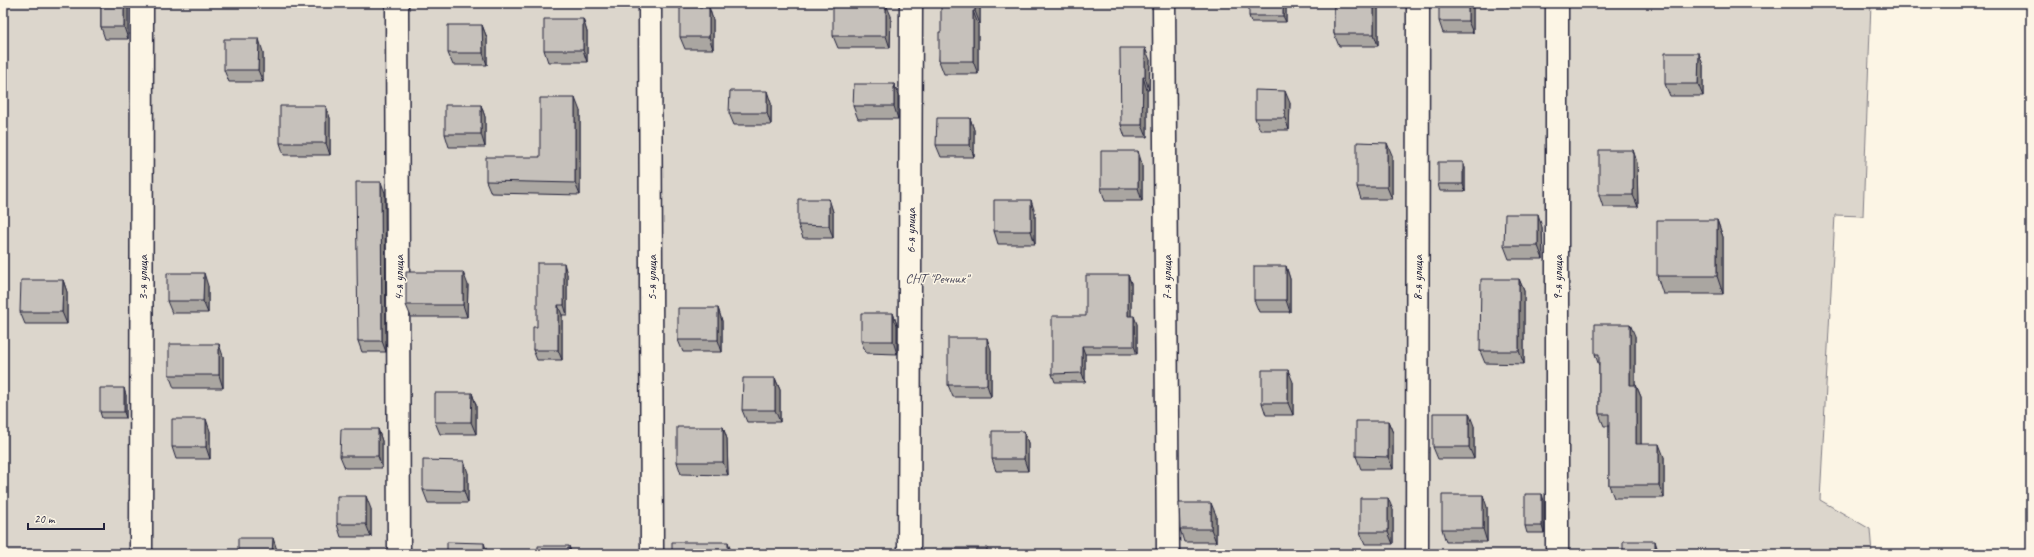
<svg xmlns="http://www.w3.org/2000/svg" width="2034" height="557" viewBox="0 0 2034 557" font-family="Caveat,sans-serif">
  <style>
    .green { fill: #dcd6cc; stroke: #7f7c84 }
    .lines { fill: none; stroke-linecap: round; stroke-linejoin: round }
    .street-casing { stroke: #22223b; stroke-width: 25 }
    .street { stroke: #fcf5e5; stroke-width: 22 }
    .wall { fill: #aaa6a1; stroke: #22223b }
    .shaded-wall { fill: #8b8783; stroke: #22223b }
    .building { fill: #c6c1bb; stroke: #22223b }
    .labels { text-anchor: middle; stroke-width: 3; stroke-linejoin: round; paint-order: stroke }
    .street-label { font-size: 14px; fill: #22223b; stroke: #fcf5e5 }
    .park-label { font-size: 14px; fill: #504f5f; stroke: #fcf5e5 }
  </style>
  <rect width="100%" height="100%" fill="#fcf5e5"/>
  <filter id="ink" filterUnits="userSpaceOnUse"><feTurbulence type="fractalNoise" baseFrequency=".025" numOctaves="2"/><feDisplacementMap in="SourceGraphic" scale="8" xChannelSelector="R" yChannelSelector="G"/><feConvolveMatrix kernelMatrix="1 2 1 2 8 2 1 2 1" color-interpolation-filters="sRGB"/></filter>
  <g filter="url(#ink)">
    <!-- green -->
    <path class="green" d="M3,3h1868l-8,213 -28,-1 -15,285 50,29 2,25h-1869z"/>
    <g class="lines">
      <!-- street casing -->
      <g class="street-casing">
        <path id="street" d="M397,3l2,551
          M650,3l2,551
          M1164,3l4,551
          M1557,3v551
          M141,554l1,-551
          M909,554l2,-551
          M1417,554l1,-551"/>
      </g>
      <!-- street -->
      <use href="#street" class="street"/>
    </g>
    <!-- wall -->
    <path class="wall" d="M101,3h26l1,3v33h-23l-4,-12z
      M980,3v21h-2v50h-34l-5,-13 2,-29z
      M1286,3v19h-35l-2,-6z
      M1334,3h44v43h-39l-5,-12z
      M1473,3v30h-30l-4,-12z
      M709,7l4,13v29h-28l-5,-12z
      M891,16l-1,32h-52l-5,-12z
      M583,19l4,13v30h-39l-4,-12z
      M482,25l5,13v27h-34l-5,-12z
      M263,52v30h-34l-5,-12z
      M1150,60l-1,30h-2v47h-22l-4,-12z
      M1703,65v31h-33l-5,-12z
      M894,84l4,12v23h-40l-5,-13z
      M771,103v22h-37l-5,-12z
      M1290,103l-1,27h-29l-5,-12z
      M481,105l4,12v30h-36l-4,-13z
      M326,106l4,12v37h-46l-4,-12z
      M580,111v84l-89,-2 -5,-12 54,-24z
      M970,118l4,12v27h-33l-5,-12z
      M1633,150l4,13 1,44h-35l-4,-12z
      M1392,155v44h-31l-4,-12z
      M1463,162l2,6v23h-25l-2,-7z
      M1142,164v37h-37l-4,-13z
      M385,193l1,159h-24l-4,-11z
      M829,199l4,13v26h-30l-5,-13z
      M1035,213v31h-37l-4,-13z
      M1717,220l6,17v57h-60l-6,-18z
      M1542,227l1,32h-34l-5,-13z
      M1286,266l4,13v33h-31l-5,-12z
      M567,274v41h-5v45h-25l-4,-10 4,-23z
      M1128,275l3,8v33l6,8v30h-52v28h-30l-3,-8 34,-58z
      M1519,279l5,12v73l-39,-1 -5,-12z
      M63,280l4,12v32h-42l-5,-12z
      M468,285l-1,32h-56l-5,-12z
      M208,286v27h-36l-5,-12z
      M718,308l4,13v31h-39l-5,-12z
      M893,313l4,12v29l-31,-1 -5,-12z
      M1635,336v49h1l5,12v47l23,13v41h-50l-5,-13v-59h-5l-5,-12v-48l-4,-12z
      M991,350v47h-38l-5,-12z
      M223,356v32h-49l-5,-13z
      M775,378l5,12v32h-33l-5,-12z
      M1293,382v33h-27l-4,-12z
      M472,393l4,12v29h-36l-5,-12z
      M126,395v23h-24l-2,-6z
      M1388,421l5,12v36h-32l-5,-13z
      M1474,426v33h-36l-5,-12z
      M723,427l4,12 1,36 -47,-1 -4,-12z
      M378,429l4,12v27h-37l-5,-12z
      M210,431v28h-34l-4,-12z
      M1024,431l4,12v28h-32l-4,-12z
      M468,473v30h-40l-5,-13z
      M1544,501v32h-17l-2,-7z
      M1487,507v35h-41l-4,-13z
      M371,509v28h-30l-4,-13z
      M1393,510v34h-28l-5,-12z
      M1216,515v27h-32l-4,-13z"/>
    <!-- shaded-wall -->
    <path class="shaded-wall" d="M124,3h3l1,3v33l-4,-12z
      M975,3h5v21l-5,-13z
      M1283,3h3v19l-3,-6z
      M1374,3h4v43l-4,-12z
      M1468,3h5v30l-5,-12z
      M886,4l5,12 -1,32 -4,-12z
      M709,7l4,13v29l-4,-12z
      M973,11l5,13v50l-5,-13z
      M583,19l4,13v30l-4,-12z
      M482,25l5,13v27l-4,-12z
      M259,39l4,13v30l-5,-12z
      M1145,48l5,12 -1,30 -4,-13z
      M1699,53l4,12v31l-5,-12z
      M1143,77l4,13v47l-5,-12z
      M894,84l4,12v23l-4,-13z
      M767,91l4,12v22l-4,-12z
      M1285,91l5,12 -1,27 -4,-12z
      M575,98l5,13v84l-5,-12z
      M481,105l4,12v30l-4,-13z
      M326,106l4,12v37l-4,-12z
      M970,118l4,12v27l-4,-12z
      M1387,143l5,12v44l-5,-12z
      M1633,150l4,13 1,44 -5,-12z
      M1138,151l4,13v37l-4,-13z
      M1463,162l2,6v23l-2,-7z
      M381,182l4,11 1,159 -4,-11z
      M829,199l4,13v26l-4,-12z
      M1031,200l4,13v31l-4,-13z
      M1538,214l4,13 1,32 -5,-13z
      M1717,220l6,17v57l-6,-18z
      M564,263l3,11v41l-3,-10z
      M1286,266l4,13v33l-4,-12z
      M463,272l5,13 -1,32 -4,-12z
      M204,273l4,13v27l-5,-12z
      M1128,275l3,8v41l-3,-8z
      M1519,279l5,12v73l-5,-13z
      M63,280l4,12v32l-5,-12z
      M558,305l4,10v45l-4,-10z
      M718,308l4,13v31l-4,-12z
      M893,313l4,12v29l-4,-13z
      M1134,316l3,8v30l-3,-8z
      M1630,324l5,12v61l-5,-12z
      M987,338l4,12v47l-4,-12z
      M219,344l4,12v32l-4,-13z
      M1082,346l3,8v28l-3,-9z
      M1288,370l5,12v33l-5,-12z
      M775,378l5,12v32l-5,-12z
      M1636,385l5,12v60l-5,-13z
      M124,388l2,7v23l-2,-6z
      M472,393l4,12v29l-5,-12z
      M1469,413l5,13v33l-5,-12z
      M206,419l4,12v28l-4,-12z
      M1388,421l5,12v36l-5,-12z
      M723,427l4,12 1,36 -5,-13z
      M378,429l4,12v27l-4,-12z
      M1024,431l4,12v28l-4,-12z
      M1659,444l5,13v41l-5,-13z
      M464,461l4,12v30l-4,-12z
      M1542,494l2,7v32l-2,-7z
      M1483,495l4,12v35l-4,-13z
      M366,496l5,13v28l-5,-13z
      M1388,498l5,12v34l-5,-12z
      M1211,503l5,12v27l-5,-13z
      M273,538l4,12v4h-5z
      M1655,541l4,13h-4z
      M728,542l4,12h-4z
      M484,543l4,11h-4z
      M569,546l3,8h-3z"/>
    <!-- building -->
    <path class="building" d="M101,3h23v24h-23z
      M941,3h34v8h-2v50h-34v-29h2z
      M1249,3h34v13h-34z
      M1334,3h40v31h-40z
      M1439,3h29v18h-29z
      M833,4h53v32h-53z
      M680,7h29v30h-29z
      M544,19h39v31h-39z
      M448,25h34l1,28h-35z
      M224,39h35l-1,31h-34z
      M1120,48h25v29h-2l-1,48h-21z
      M1665,53h34l-1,31h-33z
      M854,84h40v22h-41z
      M1255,90l30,1v27h-30z
      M730,91h37v22h-38z
      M540,98h35v85l-89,-2v-24h54z
      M445,105h36v29h-36z
      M280,106h46v37h-46z
      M937,118h33v27h-34z
      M1357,142l30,1v44h-30z
      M1599,150h34v45h-34z
      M1101,151h37v37h-37z
      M1438,162h25v22h-25z
      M356,182h25l1,159h-24z
      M798,199h31v27l-31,-1z
      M994,200h37v31h-37z
      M1505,214h33v32h-34z
      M1657,220h60v56h-60z
      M537,263h27v42h-6v45h-25v-23h4z
      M1254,266h32v34h-32z
      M406,272h57v33h-57z
      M167,273h37l-1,28h-36z
      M1086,275h42v41h6v30h-52v27l-30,1v-58h34z
      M1481,279h38v72h-39z
      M21,280h42l-1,32h-42z
      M678,308h40v32h-40z
      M861,313h32v28h-32z
      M1595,324h35v61h6v59h23v41h-50v-71h-10v-60h-4z
      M948,338h39v47h-39z
      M169,344h50v31h-50z
      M1262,370h26v33h-26z
      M743,378h32v32h-33z
      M100,388h24v24h-24z
      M435,393h37l-1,29h-36z
      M1433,413h36v34h-36z
      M172,419h34v28h-34z
      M1356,421h32v36l-32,-1z
      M677,427h46v35h-46z
      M341,429h37v27h-38z
      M992,431h32v28h-32z
      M423,460l41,1v30l-41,-1z
      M1525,494h17v32h-17z
      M1442,495h41v34h-41z
      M337,496h29v28h-29z
      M1360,498h28v34h-28z
      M1179,503h32v26h-31z
      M238,538h35l-1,16h-34z
      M1623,541h32v13h-32z
      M447,542l37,1v11h-37z
      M672,542h56v12h-56z
      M538,546h31v8h-31z
      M942,548h45v6h-45z"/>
  </g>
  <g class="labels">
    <!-- street labels -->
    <g class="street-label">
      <text transform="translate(910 231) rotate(-90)" y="5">6-я улица</text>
      <text transform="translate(142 278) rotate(-90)" y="5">3-я улица</text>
      <text transform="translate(398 278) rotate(-90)" y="5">4-я улица</text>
      <text transform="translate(651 278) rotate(-90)" y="5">5-я улица</text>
      <text transform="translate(1166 278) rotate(-90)" y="5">7-я улица</text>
      <text transform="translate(1417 278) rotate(-90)" y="5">8-я улица</text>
      <text transform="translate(1557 278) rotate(-90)" y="5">9-я улица</text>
    </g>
    <!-- park labels -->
    <g class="park-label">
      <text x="937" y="283">СНТ "Речник"</text>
    </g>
  </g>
  <!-- margin -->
  <rect width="2034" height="557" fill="none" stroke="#fcf5e5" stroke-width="16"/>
  <rect x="8" y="8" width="2018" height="541" fill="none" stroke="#22223b" stroke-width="1.5" filter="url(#ink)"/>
  <!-- scale -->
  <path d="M28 523v6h76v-6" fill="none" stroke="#22223b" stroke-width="2"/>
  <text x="34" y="523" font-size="12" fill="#22223b" stroke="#fcf5e5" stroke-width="3" paint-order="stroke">20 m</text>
</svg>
